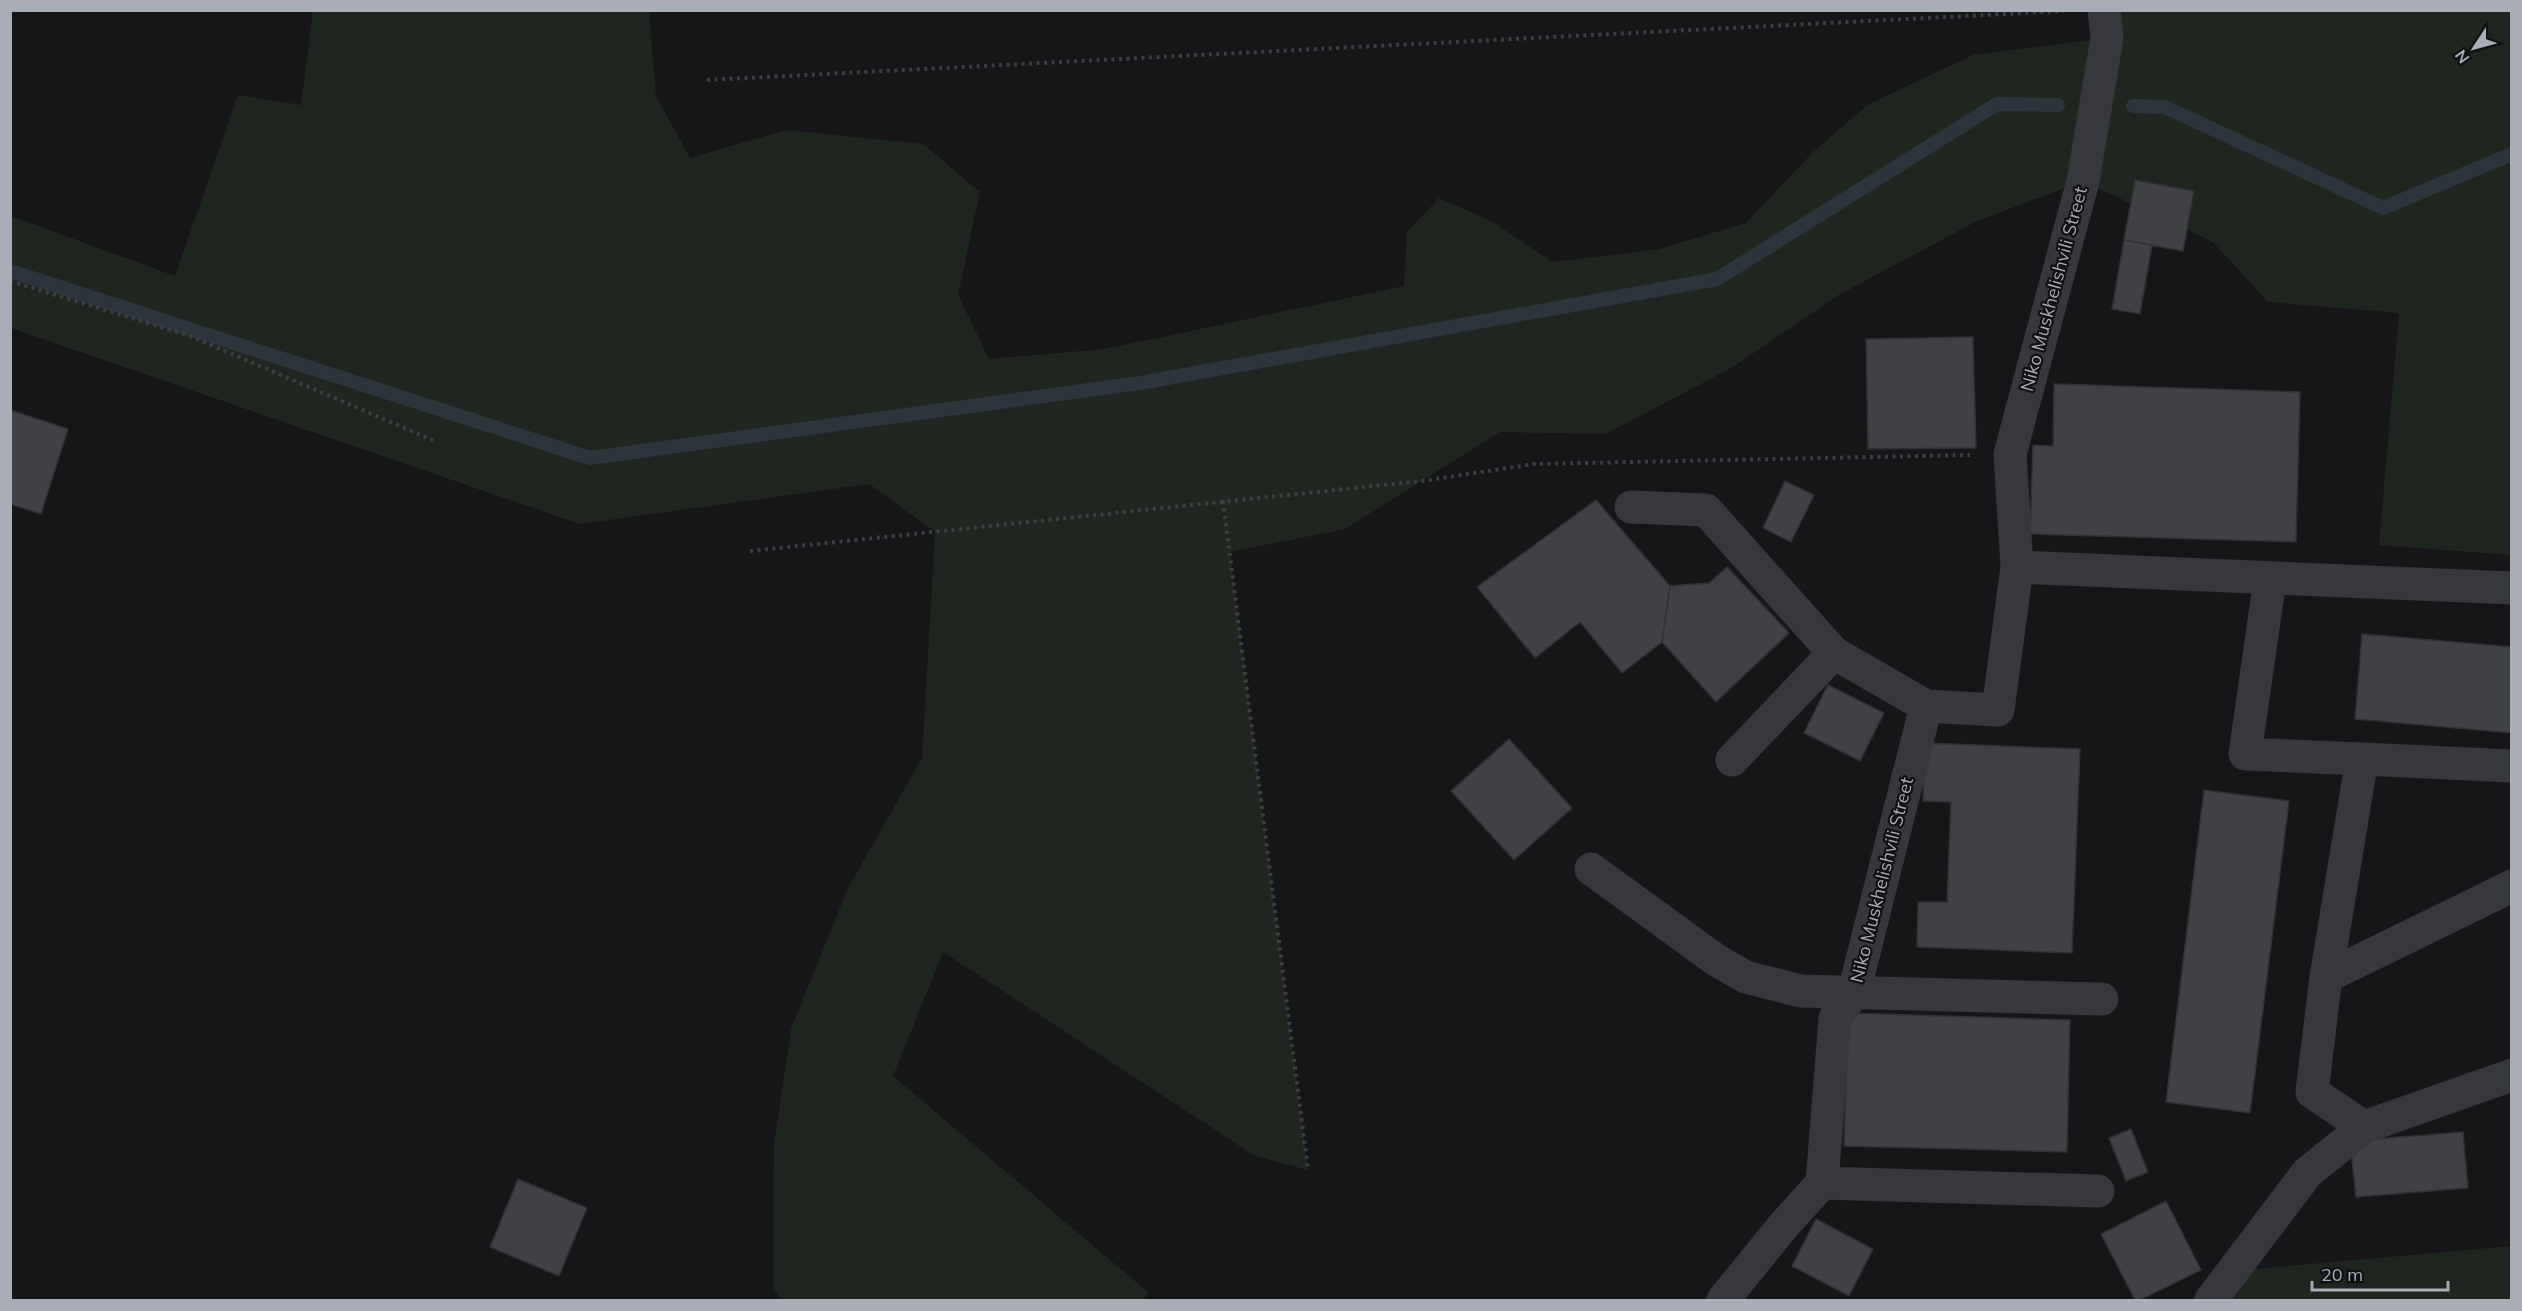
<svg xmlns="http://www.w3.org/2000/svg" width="2522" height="1311" viewBox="0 0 2522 1311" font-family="Mulish,sans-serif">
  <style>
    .green { fill: #1e261f }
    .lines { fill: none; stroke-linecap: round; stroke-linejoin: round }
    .stream { stroke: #2c353c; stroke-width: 14 }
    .building { fill: #404145; stroke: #303034; stroke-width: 1.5 }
    .path { stroke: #3d3f44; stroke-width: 4; stroke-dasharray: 3 4.5; stroke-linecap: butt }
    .minor { stroke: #37383d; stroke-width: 33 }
    .labels { text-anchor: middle; stroke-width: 4.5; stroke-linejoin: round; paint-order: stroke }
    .street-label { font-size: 18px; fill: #a8adb8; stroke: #111113 }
  </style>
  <rect width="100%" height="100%" fill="#161618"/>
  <!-- green -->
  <path class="green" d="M313,11h336l7,85 34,62 96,-28 137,14 57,48 -22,103 31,64 116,-10 299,-63 3,-54 32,-34 54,24 60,40 106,-13 87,-26 68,-72 55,-47 104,-49 134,-17 -3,-27h407v544l-132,-10 20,-232 -131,-11 -55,-60 -130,-61 -108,41 -138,74 -104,71 -127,67 -106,-2 -155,97 -115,23 78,618 -53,-14 -312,-204 -50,124 256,217 -6,7h-361l-9,-13 1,-143 17,-115 57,-141 74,-130 13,-226 -66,-48 -289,40 -569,-196v-112l164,60 63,-181 63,10z
    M2511,1246v54h-300l22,-29z"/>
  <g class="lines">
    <!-- stream -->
    <path class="stream" d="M2133,106l32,1 218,101 129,-54
      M10,271l580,187 550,-75 577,-104 280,-175 61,1"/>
  </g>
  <!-- building -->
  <path class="building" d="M2135,180l59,11 -11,60 -59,-11z
    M2124,240l28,5 -12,69 -28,-5z
    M1973,337l3,111 -108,1 -2,-110z
    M2054,384l246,8 -4,150 -266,-8 3,-89 20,1z
    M10,410l58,19 -27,85 -31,-10z
    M1785,481l29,14 -23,47 -28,-14z
    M1596,500l74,86 -8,56 -40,31 -42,-51 -45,36 -58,-71z
    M1727,567l62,66 -73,69 -54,-60 8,-56 39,-3z
    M2362,634l150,13v86l-157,-14z
    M1828,685l56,28 -24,48 -56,-28z
    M1509,739l63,69 -58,52 -63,-69z
    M1924,743l156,6 -8,204 -155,-6 1,-45h29l4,-100 -28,-1z
    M2204,790l85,11 -39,312 -84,-11z
    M1848,1013l222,7 -3,132 -223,-6z
    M2131,1129l17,43 -22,9 -17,-43z
    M2463,1132l5,56 -112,9 -6,-56z
    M518,1179l69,29 -28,68 -69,-29z
    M2166,1201l35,69 -61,30h-5l-34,-66z
    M1816,1219l57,30 -24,47 -57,-30z"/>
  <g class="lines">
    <!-- path -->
    <path class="path" d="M707,80l1357,-69
      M10,281l180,55 247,106
      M1223,501l85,669
      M750,551l672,-70 112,-17 436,-9"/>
    <!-- minor -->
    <path class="minor" d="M1631,507l75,3 128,143 92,53
      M2017,567l495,21
      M2270,579l-25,175 117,5
      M1732,760l102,-107
      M2512,766l-150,-7 -36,218 186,-91
      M1591,869l125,91 30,17 55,14 301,8
      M2326,977l-14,115 52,35
      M1822,1183l276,8
      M1723,1300l61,-75 38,-42 13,-165 19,-26 72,-286 72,4 19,-143 -7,-113 73,-273 24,-143 -3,-28
      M2211,1300l96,-127 57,-46 148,-52"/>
  </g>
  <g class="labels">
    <!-- street labels -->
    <g class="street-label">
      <text transform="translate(2054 289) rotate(-75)" y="6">Niko Muskhelishvili Street</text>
      <text transform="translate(1882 880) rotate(-76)" y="6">Niko Muskhelishvili Street</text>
    </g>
  </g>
  <!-- border -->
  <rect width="2522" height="1311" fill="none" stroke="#a8adb8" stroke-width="24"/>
  <!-- north arrow -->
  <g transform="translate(2474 48) rotate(234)" stroke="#111113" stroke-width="4.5" paint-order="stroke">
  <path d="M0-4.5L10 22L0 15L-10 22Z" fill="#a8adb8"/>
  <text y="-9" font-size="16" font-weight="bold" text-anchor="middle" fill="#a8adb8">N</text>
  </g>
  <!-- scale -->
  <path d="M2312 1281v9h136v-9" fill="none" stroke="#a8adb8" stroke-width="3"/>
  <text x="2321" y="1281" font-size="18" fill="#a8adb8" stroke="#111113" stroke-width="4.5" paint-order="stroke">20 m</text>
</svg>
